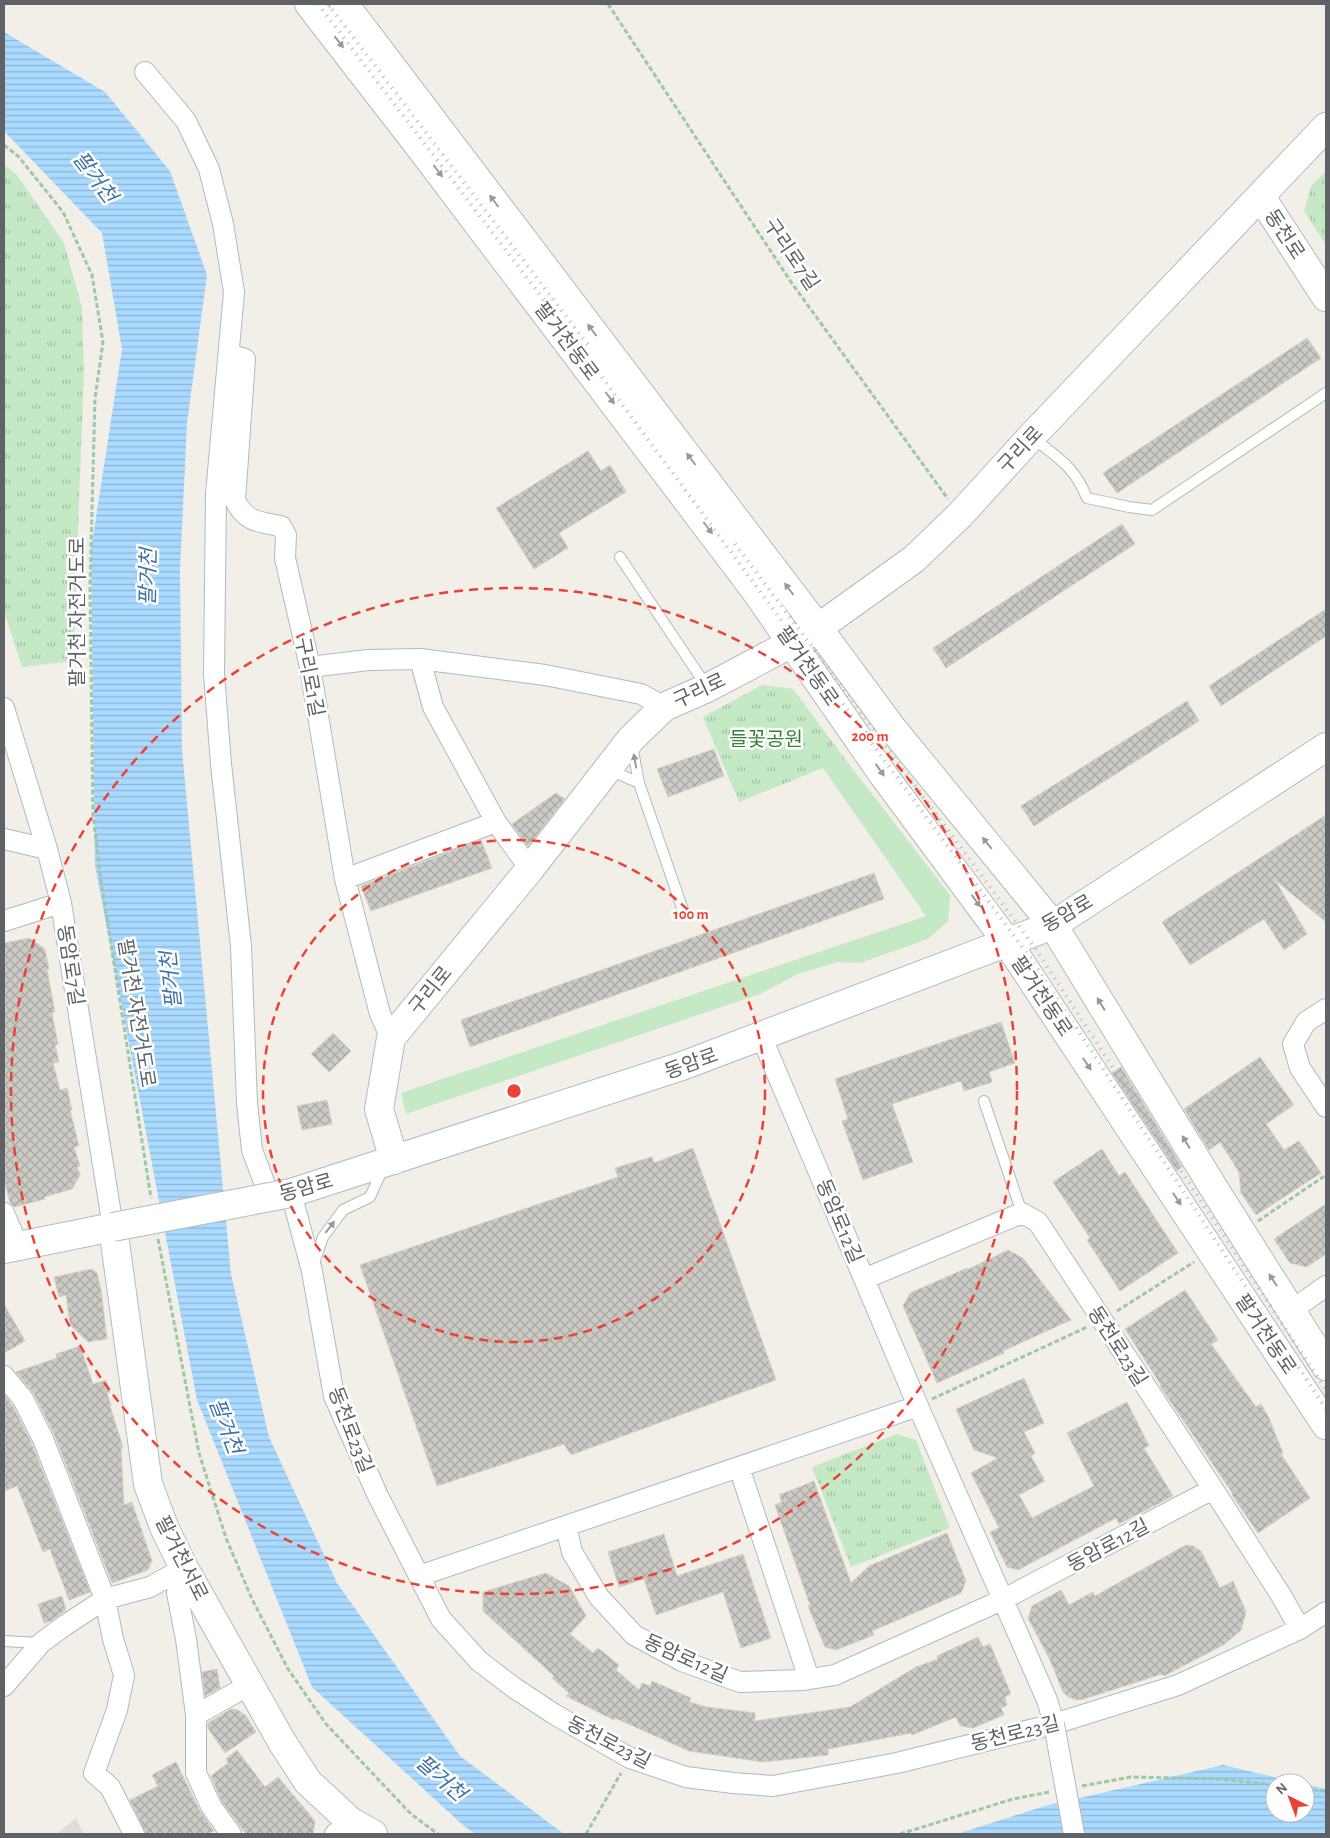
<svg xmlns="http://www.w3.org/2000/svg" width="1330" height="1838" viewBox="0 0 1330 1838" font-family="'Alegreya Sans','Noto Sans KR',sans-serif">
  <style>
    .education { fill: #e1ded6 }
    .green { fill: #c5e8c5 }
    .park { fill: url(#park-tufts) }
    .water { fill: url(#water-rules) }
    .building { fill: url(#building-cross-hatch); stroke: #d6d1c6 }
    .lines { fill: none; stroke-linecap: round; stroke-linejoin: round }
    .lane-casing { stroke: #b5b8bc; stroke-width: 12 }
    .street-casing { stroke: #b5b8bc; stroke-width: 22 }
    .secondary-casing { stroke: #b6babf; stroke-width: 30 }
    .path { stroke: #9cc7a9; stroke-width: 3; stroke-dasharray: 5 2.5; stroke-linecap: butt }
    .lane { stroke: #fff; stroke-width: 10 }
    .street { stroke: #fff; stroke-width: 20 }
    .secondary { stroke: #fff; stroke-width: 28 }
    .rail { stroke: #b6b7b8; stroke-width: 4; stroke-dasharray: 1 6; stroke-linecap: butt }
    .street-bridge-casing { stroke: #b5b8bc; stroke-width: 22; stroke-linecap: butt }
    .secondary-bridge-casing { stroke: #b6babf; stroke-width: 30; stroke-linecap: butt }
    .street-bridge { stroke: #fff; stroke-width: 20 }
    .secondary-bridge { stroke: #fff; stroke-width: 28 }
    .oneway { fill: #979a9d }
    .ring { fill: none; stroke: #ea4335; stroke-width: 2.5; stroke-dasharray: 9 6 }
    .labels { text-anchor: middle; stroke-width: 5; stroke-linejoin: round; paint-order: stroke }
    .street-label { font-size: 20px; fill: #5f6368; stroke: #fff }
    .park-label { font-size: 20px; fill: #348238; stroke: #fff }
    .water-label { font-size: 21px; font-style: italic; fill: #4174aa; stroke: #fff }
    .centre { fill: #ea4335; stroke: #fff; stroke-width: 2.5 }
    .ring-label { font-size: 15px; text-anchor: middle; font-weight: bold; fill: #ea4335; stroke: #fff; stroke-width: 5; stroke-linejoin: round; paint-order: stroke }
  </style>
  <defs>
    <pattern id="park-tufts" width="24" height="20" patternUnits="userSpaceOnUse" patternTransform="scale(1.25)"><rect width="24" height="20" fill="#c5e8c5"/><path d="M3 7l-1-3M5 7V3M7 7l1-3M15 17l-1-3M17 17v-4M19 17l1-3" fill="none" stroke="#a3c0a4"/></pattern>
    <pattern id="water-rules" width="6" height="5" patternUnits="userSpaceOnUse" patternTransform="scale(1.25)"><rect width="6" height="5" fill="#aadaff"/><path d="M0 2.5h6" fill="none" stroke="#8eb4d2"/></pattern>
    <pattern id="building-cross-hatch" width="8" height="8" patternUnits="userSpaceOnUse" patternTransform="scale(1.25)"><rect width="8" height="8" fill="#cccac5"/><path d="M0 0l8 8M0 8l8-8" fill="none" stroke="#a9a8a4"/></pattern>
  </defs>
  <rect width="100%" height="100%" fill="#f1efe8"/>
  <!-- education -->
  <path class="education" d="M76,1818l8,16h-28z"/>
  <!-- green -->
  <path class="green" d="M845,759l105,136 -2,26 -20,18 -68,24 -22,-1 -40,12 -38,20 -354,120 -5,-21 525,-177 -103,-148z"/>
  <!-- park -->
  <path class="park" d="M4,165l13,10 47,68 18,65 2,62 -11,291 -51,6 -18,-56z
    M1326,171v74l-22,-34 7,-25z
    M762,685l31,4 52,70 -106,43 -36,-85z
    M897,1434l19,6 34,88 -99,39 -39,-100z"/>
  <!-- water -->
  <path class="water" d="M4,32l101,60 65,79 37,104 -20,148 -7,147 2,180 49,524 38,163 68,146 123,173 104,78h-89l-11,-8 -152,-139 -115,-287 -102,-535 -4,-315 31,-201 -20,-116 -98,-102z
    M1223,1765l76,18h-24v30h30v-29l21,5v45h-369l88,-28z"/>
  <!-- building -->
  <path class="building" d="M1307,338l14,20 -204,135 -14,-20z
    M588,451l13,20 9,-6 16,27 -67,41 9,15 -34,21 -38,-61z
    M1122,524l13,20 -189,124 -13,-20z
    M1326,609v27l-105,70 -12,-20z
    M1187,701l12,20 -165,105 -13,-20z
    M714,749l10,27 -56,21 -11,-28z
    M556,793l9,6 -37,47 -16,-22z
    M1326,815v107l-51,-42 32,54 -23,16 -20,-31 -74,46 -28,-43z
    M481,840l11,28 -121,43 -10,-25z
    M874,873l10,26 -414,148 -9,-27z
    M29,938l16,11 4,20 -2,1 8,42 -3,1 6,31 -3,1 4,17 -6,1 7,27 7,-2 5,22h-2l9,36 -5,1 6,19 -3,1 3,8 -8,14 -28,8 1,2 -31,8 -4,-4 -6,-24v-236z
    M1001,1022l14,41 -26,9 3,10 -28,9 -3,-10 -69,23 21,58 -50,18 -21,-59 6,-2 -13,-40z
    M333,1033l18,18 -22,21 -18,-18z
    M1260,1057l34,48 -28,19 18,26 15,-9 22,32 -65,42 -15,-22 -2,-21 -19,-30 -11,8 -25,-41z
    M1121,1067l61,100 -5,4 -65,-98z
    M327,1100l5,24 -30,6 -5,-24z
    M693,1148l83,232 -205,75 -7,-11 -127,42 -77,-221 258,-88 -3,-9 37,-11 2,6z
    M1102,1149l17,27 6,-4 53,81 -58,38 -33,-51 3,-2 -37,-56z
    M1326,1204v50l-19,13 -17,-4 -16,-24z
    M1008,1250l15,8 48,62 -68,31 1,2 -67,30 -34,-77 7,-13 57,-25v2z
    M92,1269l5,4 4,17 6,49 -19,3 -18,-17 -4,-30 -7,2 -5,-20z
    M1185,1290l33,50 -7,4 45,63 5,-3 8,14 14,35 -2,1 29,44 -52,35 -26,-38 1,-1 -73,-108 1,-1 -36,-56z
    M4,1304l21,37 -21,12z
    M80,1346l13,38 13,-4 4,12 -3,1 4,12 -1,1 13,41 -2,1 3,57 8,-3 20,59 -4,9 -36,13 -58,-149 -20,-40 -18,-22 41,-14 -1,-4z
    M1024,1378l20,45 -20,9 11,21 -4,3 14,25 -26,14 13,23 62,-32 -27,-53 60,-31 22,44 -5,2 29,48 -54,28 -3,-6 -98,52 -11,-3 -17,-35 9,-4 -28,-55 27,-15 -24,-8 -18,-41z
    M4,1394l9,12 19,38 58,148 -21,8 -19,-51 -7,3 -26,-66 -13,5z
    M814,1481l37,102 18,-17 78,-33 19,48 -5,12 -89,38 2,4 -38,15 -11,-3 -17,-41 2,-1 -35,-100 7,-3 -3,-7z
    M664,1534l13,42 66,-22 28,84 -30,10 -18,-56 -67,23 -12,-36 -25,8 -11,-35z
    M1186,1545l7,1 8,5 19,37 13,-7 13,31 -5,18 -16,14 -61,32 -2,-2 -78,25 -8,1 -9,-4 -4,-4 -13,-32 -22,-42 4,-12 29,-16 8,15 24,-13 2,4z
    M546,1573l23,13 17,30 -16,18 23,19 5,-5 21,17 -3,5 23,20 3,-7 8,3 2,-5 39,17 -2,4 18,5 48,6v8l95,-14 66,-40 22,-8 -1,-3 41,-19 5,10 7,-3 21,50 -6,3 2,8 -6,3 3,7 -31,13 -13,-2 -4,-9 -44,18 -1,-2 -83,16v6l-65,7 -74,-11 -74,-33 -1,2 -48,-24 3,-3 -17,-15 2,-2 -71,-65v-19z
    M62,1596l4,14 -15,11 -7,2 -6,-19z
    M217,1669l3,19 -15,8 -3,-24z
    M231,1709l7,1 8,6 10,16 -31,21 -17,-25v-5z
    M237,1750l28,37 13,-10 37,44 -2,13h-67l-25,-34 -10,-24 17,-13 -2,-4z
    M176,1762l24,49 14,20 -7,3h-61l-16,-34 28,-14 -6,-11z"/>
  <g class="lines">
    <!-- lane casing -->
    <g class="lane-casing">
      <path id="lane" d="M1033,438c25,20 42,29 54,60l42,9 23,3 174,-117
        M620,557l87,130
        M610,770l29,13 -7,-38
        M639,783l45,130
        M984,1101l38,112
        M313,1266l10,-29 20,-27 27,-13 14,-31
        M4,1641l36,2"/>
    </g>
    <!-- street casing -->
    <g class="street-casing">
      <path id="street" d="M145,72l41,49 23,48 14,55 11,68 -18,202 -2,180 7,90 20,182 6,157 5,47 18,48
        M229,354l16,5 -10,141c10,22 24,22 46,26l5,9 -1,23 25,109 35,212 35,135 11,24
        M420,659l13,48 63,115 34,47
        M310,667l58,-7 52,-1 125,16 96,19 23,13
        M4,708l43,141 14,54 52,324
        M4,839l43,10
        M345,879l151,-57
        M4,921l57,-18
        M1326,1009l-20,13 -13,22 7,24 26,39
        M761,1036l157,370 129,294 7,24
        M291,1193l21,78 22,125 43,98 64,125 38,42 34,26 41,27 76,44 56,19 47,6 40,3 124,-23 157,-39 124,-39 122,-56 26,-17
        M4,1213l14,33
        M864,1279l158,-66 16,9 175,267 69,108 18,32
        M1292,1310l34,-24
        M4,1376l19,23 20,40 62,160 8,40 11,36 -7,35 -23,63 16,14 24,47
        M739,1467l70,212
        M566,1526l6,26 27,45 35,38 48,26 58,21 64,-2 31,-5 167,-75 211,-111
        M184,1568l-7,25 9,46 10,76v58l15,33 20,28
        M419,1576l499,-170
        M4,1686l37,-43 23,-17 41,-27 45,-12 34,-19
        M196,1715l55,-31
        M335,1834l15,-13"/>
    </g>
    <!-- secondary casing -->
    <g class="secondary-casing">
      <path id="secondary" d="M309,4l110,142 336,444 129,186 123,166 319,483
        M344,4l474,624 74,100 161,197 160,262 113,179
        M1261,197l65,100
        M394,1160l-15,-51 12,-71 139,-169 101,-130 33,-32 43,-19 85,-45 26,-15 96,-69 46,-44 71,-78 295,-310
        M291,1193l391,-127 371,-141 273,-178
        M4,1249l109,-22 35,257 16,43 20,41 98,174 26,40 42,39 23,13"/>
    </g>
    <!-- path -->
    <path class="path" d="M608,4l183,278 157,217
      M4,145l14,11 45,56 29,63 11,67 -8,56 -5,188 3,229 8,66 50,317
      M1258,1221l68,-46
      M158,1239l41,214 27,85 26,61 36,70 38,55 85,90 27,20
      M1117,1311l77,-49
      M932,1399l155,-72
      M1082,1786l49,-9 90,2 54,6
      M1305,1789l21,2
      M586,1834l35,-61
      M900,1834l113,-35 36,-7"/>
    <!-- lane -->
    <use href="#lane" class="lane"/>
    <!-- street -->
    <use href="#street" class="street"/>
    <!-- secondary -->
    <use href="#secondary" class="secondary"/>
    <!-- rail -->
    <path class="rail" d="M318,4l261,342 452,613 295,450
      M328,4l263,345
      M735,544l96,128 204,276 97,149 194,293"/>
    <!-- street-bridge casing -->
    <g class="street-bridge-casing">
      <path id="street-bridge" d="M1054,1724l20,110"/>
    </g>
    <!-- secondary-bridge casing -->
    <g class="secondary-bridge-casing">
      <path id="secondary-bridge" d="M113,1227l178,-34"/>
    </g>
    <!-- street-bridge -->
    <use href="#street-bridge" class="street-bridge"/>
    <!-- secondary-bridge -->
    <use href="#secondary-bridge" class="secondary-bridge"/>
  </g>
  <!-- one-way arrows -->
  <defs><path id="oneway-solid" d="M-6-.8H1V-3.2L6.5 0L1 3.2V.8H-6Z" transform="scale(1.25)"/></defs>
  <g class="oneway">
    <use href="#oneway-solid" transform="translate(339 42) rotate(52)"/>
    <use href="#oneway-solid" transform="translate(438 171) rotate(53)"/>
    <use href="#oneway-solid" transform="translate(494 201) rotate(-127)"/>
    <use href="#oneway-solid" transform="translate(592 330) rotate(-127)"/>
    <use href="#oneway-solid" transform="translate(610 398) rotate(53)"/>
    <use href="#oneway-solid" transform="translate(691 459) rotate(-127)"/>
    <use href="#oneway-solid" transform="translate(708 528) rotate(53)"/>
    <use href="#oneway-solid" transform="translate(789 589) rotate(-127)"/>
    <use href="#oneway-solid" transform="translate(635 761) rotate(-100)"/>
    <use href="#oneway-solid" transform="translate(880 770) rotate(55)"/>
    <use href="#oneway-solid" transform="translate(987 843) rotate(-129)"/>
    <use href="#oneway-solid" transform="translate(976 901) rotate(54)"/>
    <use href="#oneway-solid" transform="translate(1101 1004) rotate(-122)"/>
    <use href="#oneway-solid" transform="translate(1087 1064) rotate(56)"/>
    <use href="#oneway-solid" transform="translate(1186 1142) rotate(-121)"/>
    <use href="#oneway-solid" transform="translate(1177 1199) rotate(56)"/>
    <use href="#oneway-solid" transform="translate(330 1227) rotate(-52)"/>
    <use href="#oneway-solid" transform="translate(1273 1280) rotate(-123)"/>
  </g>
  <!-- distance rings -->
  <g class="ring">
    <circle cx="514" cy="1091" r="251"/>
    <circle cx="514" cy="1091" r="503"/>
  </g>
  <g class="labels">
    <!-- street labels -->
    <g class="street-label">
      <text transform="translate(1285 234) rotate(57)" y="7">동천로</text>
      <text transform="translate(792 254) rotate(56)" y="7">구리로7길</text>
      <text transform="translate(567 341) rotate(53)" y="7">팔거천동로</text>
      <text transform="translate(1020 449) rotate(-47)" y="7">구리로</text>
      <text transform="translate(77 612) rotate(-90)" y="7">팔거천 자전거도로</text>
      <text transform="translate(808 666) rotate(55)" y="7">팔거천동로</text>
      <text transform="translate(310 677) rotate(79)" y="7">구리로1길</text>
      <text transform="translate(699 690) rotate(-25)" y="7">구리로</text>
      <text transform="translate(1067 913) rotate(-30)" y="7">동암로</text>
      <text transform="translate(71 965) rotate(81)" y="7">동암로7길</text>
      <text transform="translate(430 990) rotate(-51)" y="7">구리로</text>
      <text transform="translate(1042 996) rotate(56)" y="7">팔거천동로</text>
      <text transform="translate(137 1013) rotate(81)" y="7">팔거천 자전거도로</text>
      <text transform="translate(691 1063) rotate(-20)" y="7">동암로</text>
      <text transform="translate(306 1187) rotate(-16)" y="7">동암로</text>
      <text transform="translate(840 1221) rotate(67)" y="7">동암로12길</text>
      <text transform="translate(1266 1334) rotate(56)" y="7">팔거천동로</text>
      <text transform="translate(1118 1346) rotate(57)" y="7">동천로23길</text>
      <text transform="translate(351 1430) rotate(69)" y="7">동천로23길</text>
      <text transform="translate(1108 1545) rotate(-28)" y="7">동암로12길</text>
      <text transform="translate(182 1558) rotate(63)" y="7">팔거천서로</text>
      <text transform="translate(686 1658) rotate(24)" y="7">동암로12길</text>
      <text transform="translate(1015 1733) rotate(-14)" y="7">동천로23길</text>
      <text transform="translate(609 1742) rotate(27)" y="7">동천로23길</text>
    </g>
    <!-- park labels -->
    <g class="park-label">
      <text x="766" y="746">들꽃공원</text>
    </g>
    <!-- water labels -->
    <g class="water-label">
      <text transform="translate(95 177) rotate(53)" y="7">팔거천</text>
      <text transform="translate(148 577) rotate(-89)" y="7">팔거천</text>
      <text transform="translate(171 980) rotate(-96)" y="7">팔거천</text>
      <text transform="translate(226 1426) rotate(69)" y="7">팔거천</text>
      <text transform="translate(441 1778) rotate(41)" y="7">팔거천</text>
    </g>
  </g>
  <circle cx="514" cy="1091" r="8" class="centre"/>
  <g class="ring-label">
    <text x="870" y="741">200 m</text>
    <text x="691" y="919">100 m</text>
  </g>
  <!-- border -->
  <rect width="1330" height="1838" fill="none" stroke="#5f6368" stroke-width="10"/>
  <!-- north arrow -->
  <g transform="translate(1290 1798) rotate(318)"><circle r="24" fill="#ffffff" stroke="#bfc1c3"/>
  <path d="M0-4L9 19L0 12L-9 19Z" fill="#ea4335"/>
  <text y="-8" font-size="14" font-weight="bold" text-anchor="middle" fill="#5f6368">N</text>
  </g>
</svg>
